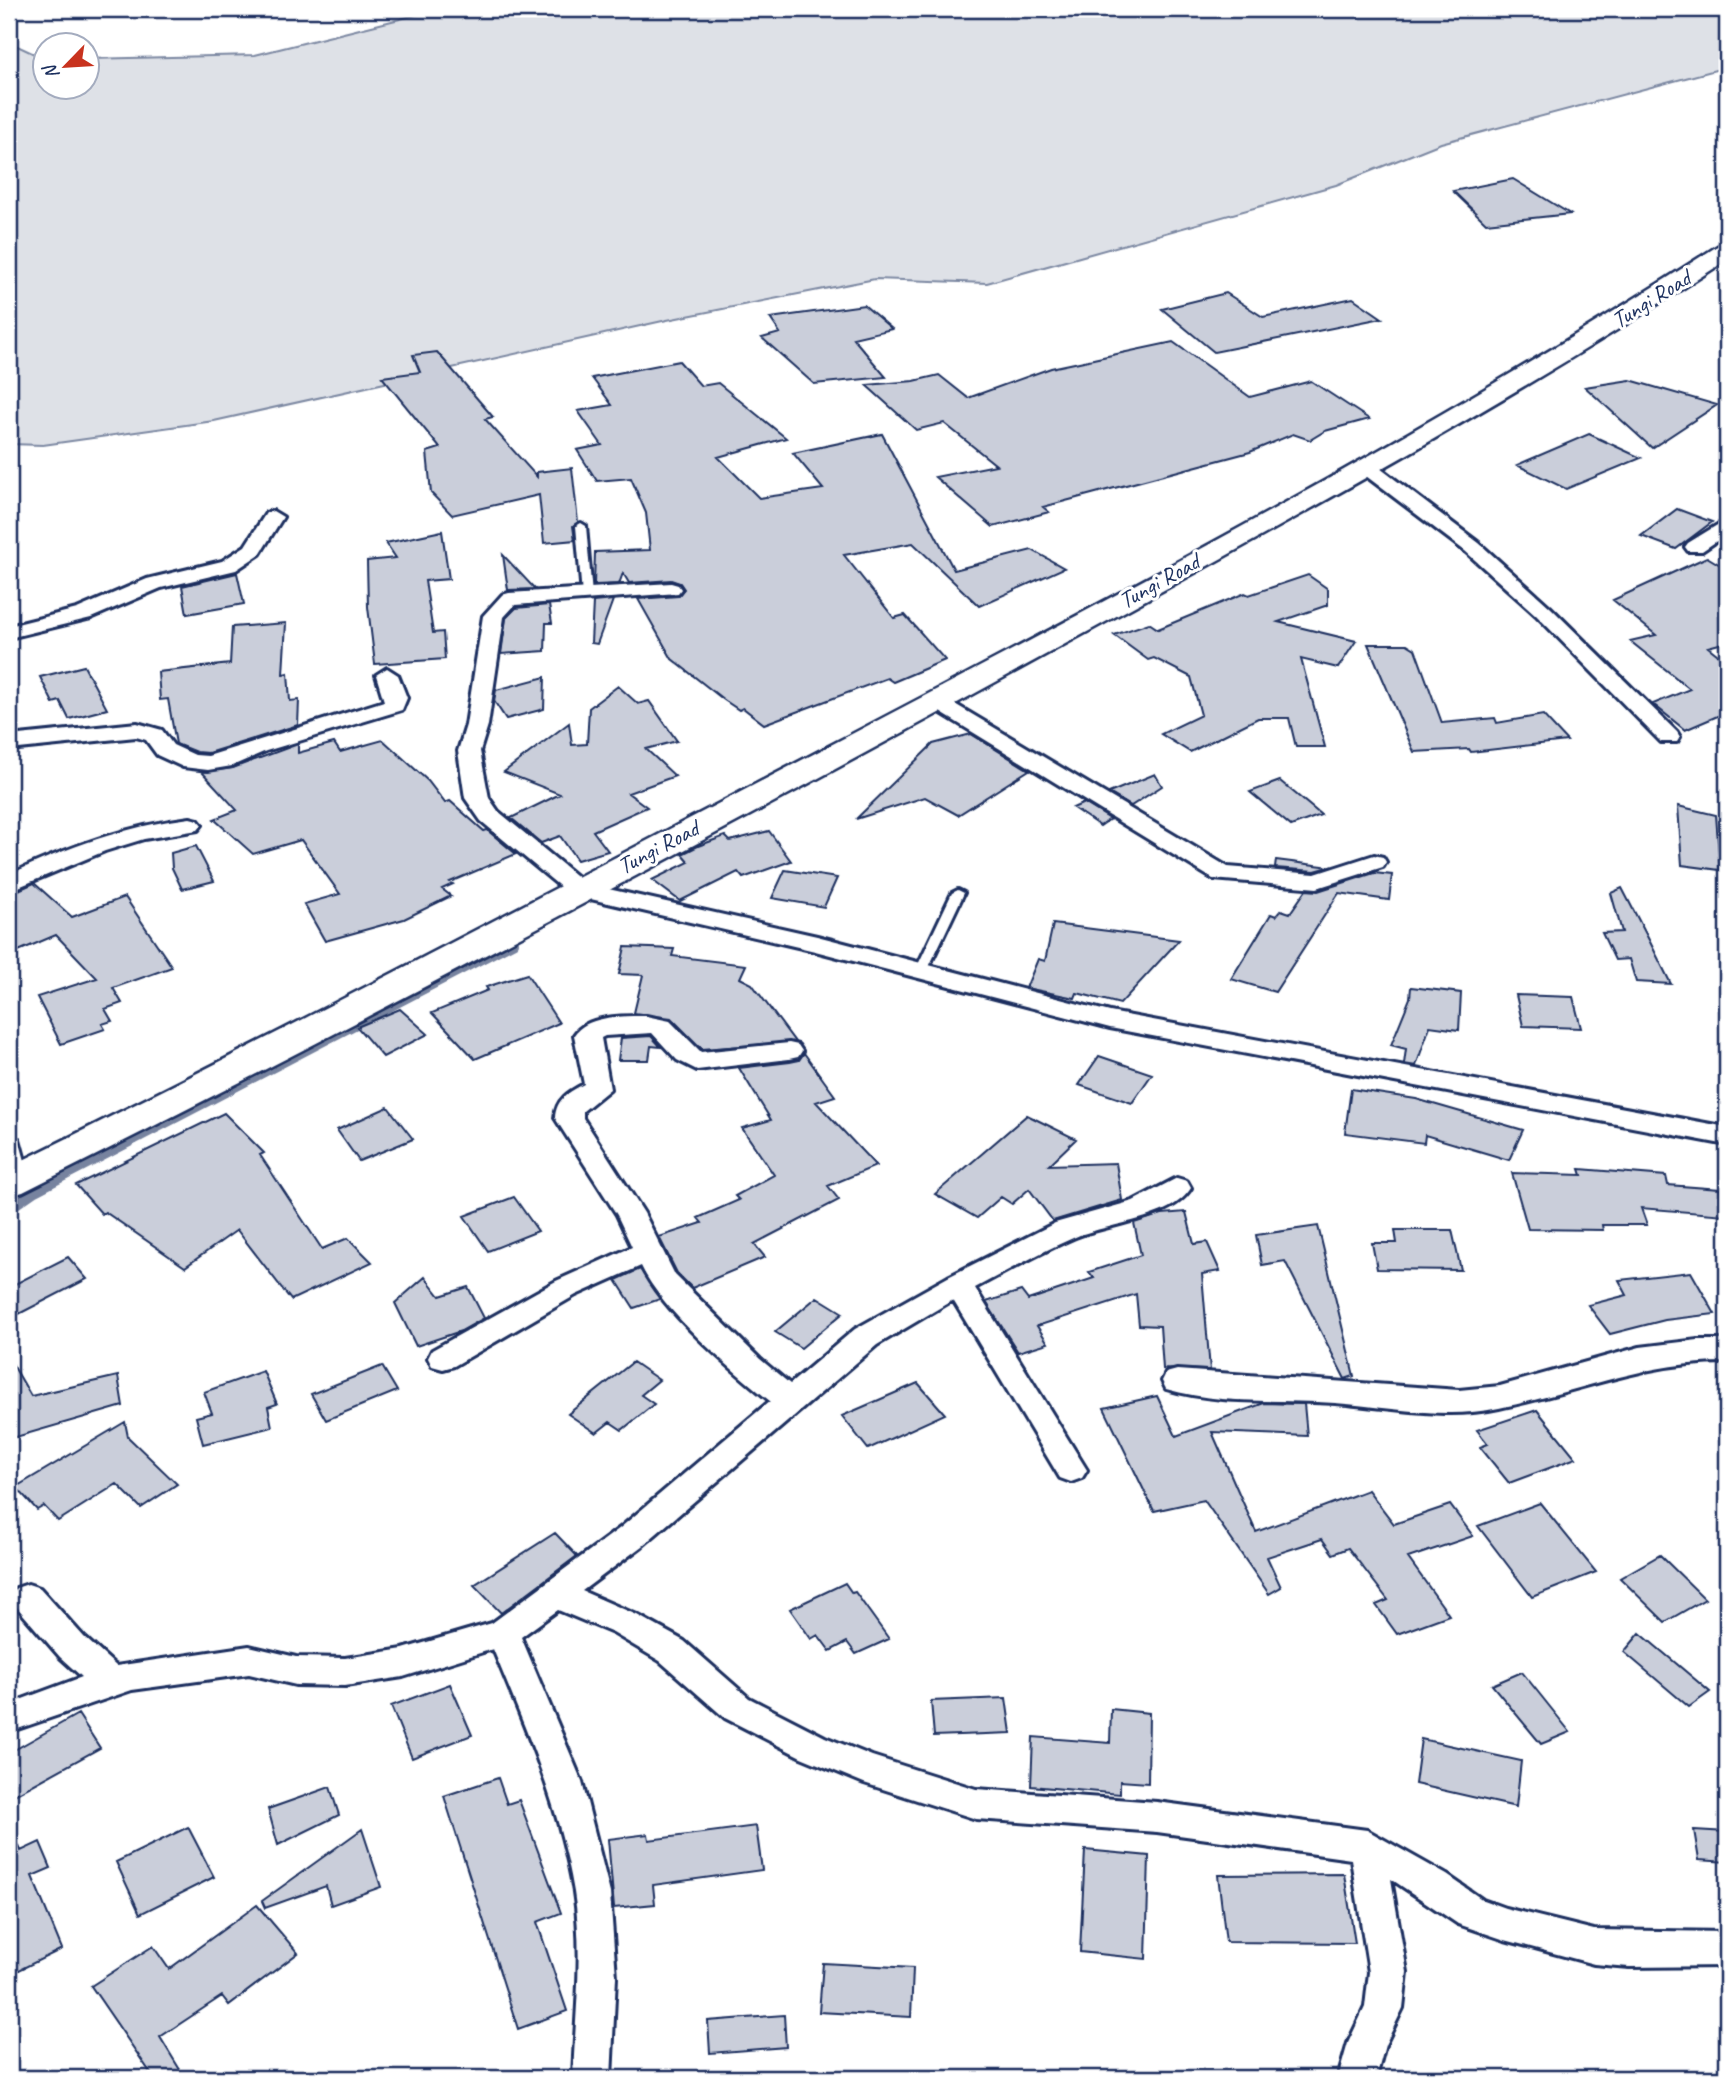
<svg xmlns="http://www.w3.org/2000/svg" width="1736" height="2087" viewBox="0 0 1736 2087" font-family="Caveat,sans-serif">
  <style>
    .green { fill: #dee1e7; stroke: #7c88a2; stroke-width: 2 }
    .lines { fill: none; stroke-linecap: round; stroke-linejoin: round }
    .stream { stroke: #77839f; stroke-width: 10 }
    .building { fill: #caceda; stroke: #1b2f5e; stroke-width: 2 }
    .lane-casing { stroke: #1b2f5e; stroke-width: 6 }
    .street-casing { stroke: #1b2f5e; stroke-width: 6 }
    .secondary-casing { stroke: #1b2f5e; stroke-width: 5 }
    .lane { fill: #fff; fill-rule: evenodd }
    .street { fill: #fff; fill-rule: evenodd }
    .secondary { fill: #fff; fill-rule: evenodd }
    .labels { text-anchor: middle; stroke-width: 6; stroke-linejoin: round; paint-order: stroke }
    .far-street-label { font-size: 24px; fill: #1b2f5e; stroke: #fff }
  </style>
  <rect width="100%" height="100%" fill="#fff"/>
  <filter id="ink" filterUnits="userSpaceOnUse"><feTurbulence type="fractalNoise" baseFrequency=".0143" numOctaves="2"/><feDisplacementMap in="SourceGraphic" scale="14" xChannelSelector="R" yChannelSelector="G"/><feConvolveMatrix kernelMatrix="1 2 1 2 8 2 1 2 1" color-interpolation-filters="sRGB"/></filter>
  <g filter="url(#ink)">
    <!-- green -->
    <path class="green" d="M464,9l1263,1v57l-286,76 -105,42 -349,98 -112,-4 -208,41 -453,101 -171,24 -34,-1v-402l36,17 1,29h42v-29l167,-4 169,-42z"/>
    <g class="lines">
      <!-- stream -->
      <path class="stream" d="M9,1209l26,-18 479,-249"/>
    </g>
    <!-- building -->
    <path class="building" d="M1513,179l57,35 -84,9 -33,-32z
      M1226,293l37,24 90,-19 29,20 -168,34 -52,-43z
      M864,305l28,24 -39,9 33,39 -72,7 -52,-46 18,-5 -10,-15z
      M1173,342l77,55 61,-16 58,38 -44,12 -15,9 -17,-6 -43,18 -207,55 6,5 -56,15 -58,-50 61,-12 -52,-42 -28,7 -50,-45 48,-4 25,-6 29,23 83,-30z
      M437,352l56,65 -8,2 52,58v-5l35,-4 6,54 -5,4 2,14 -31,3 -5,-48 -87,20 -21,-22 -4,-41 13,-4 -58,-71 38,-5 -7,-17z
      M679,361l22,25 17,-3 68,55 -68,19 41,41 64,-9 -30,-36 89,-19 72,136 78,-20 32,18 -85,38 -66,-63 -69,12 50,63 11,-3 40,45 -52,22 -6,-4 -123,46 -21,-16 -4,2 -15,-10 -52,-41 -34,-60 40,-3 6,-7 -4,-6 -9,-3 -42,3 -6,-10 -4,11 -25,1 1,-33 55,-2 -4,-37 -15,-35 -34,3 -20,-31 25,-5 -24,-34 34,-6 -20,-27z
      M1630,380l87,25 -65,43 -67,-61z
      M1589,434l52,24 -75,31 -49,-24z
      M1677,509l35,13 -36,27 -35,-13z
      M442,531l7,48 -24,2 8,52 10,-1 2,27 -70,5 -7,-57 -1,-46 29,-3 -10,-15z
      M503,555l32,34 -27,1z
      M1707,557l20,12v73l-19,5 19,15v50l-42,18 -32,-26 37,-15 -60,-48 26,-6 -43,-35z
      M237,573l7,31 -57,10 -5,-28z
      M1308,575l20,14v16l-50,17 78,19 -18,27 -37,-9 24,88h-29l-7,-29h-31l-68,34 -29,-18 40,-19 -10,-38 -37,-19 -6,2 -34,-25 35,-12 9,6 87,-36 4,2z
      M613,600l-16,44 -6,-1 2,-41z
      M549,605l3,18h-6l-1,28 -44,3 5,-36 10,-10z
      M286,623l-3,51 5,-1 2,28 9,-1 -1,25 -90,28 -12,-1 -20,-8 -8,-45 -8,1 -2,-28 72,-8 2,-37z
      M1368,644h39l8,5 27,74 53,-5 2,5 46,-8 24,26 -96,11 -2,-3 -55,3z
      M84,666l23,43 -38,10 -9,-18 -7,2 -13,-26z
      M545,677l-1,32 -38,10 -12,-18 2,-11z
      M618,686l20,18 11,-3 28,40 -31,8 29,27 -47,17 19,14 -54,24 15,20 -31,9 -17,-24 -19,7 -30,-25 49,-24 -56,-22 65,-49 3,22 15,-1 2,-36z
      M971,734l58,36 -71,45 -33,-18 -69,22 77,-75z
      M383,740l45,41 17,22 5,-2 34,30 3,-1 29,24 -66,28 3,2 -11,5 9,7 -47,23 -79,22 -21,-37 36,-10 -39,-54 -48,14 -39,-35 23,-9 -35,-38 31,-4 65,-24v9l36,-10 6,9z
      M1155,774l7,12 -31,20 -22,-13z
      M1280,781l41,34 -30,11 -41,-34z
      M1084,803l26,16 -10,7 -27,-18z
      M1678,806l38,9 4,55 -38,-5z
      M769,831l22,30 -48,17 -5,-6 -58,29 -28,-21 37,-18 -7,-8 16,-8 27,-10 5,5z
      M196,846l18,35 -32,8 -10,-21 -1,-15z
      M1276,860l47,6 6,1 -14,4 -40,-3z
      M785,870l52,8 -13,29 -52,-9z
      M1374,873l18,2 -3,25 -50,-7 -64,99 -44,-13 40,-65 5,2 5,-6 9,3 16,-23 12,1z
      M34,883l38,34 53,-20 47,70 -59,21 9,15 -17,6 7,12 -10,3 3,5 -44,15 -24,-47 60,-19 -41,-43 -47,20v-57l8,-3 -3,-3z
      M1622,888l27,52 22,44 -35,-2 -7,-23 -14,1 -13,-27 20,-1 -11,-39z
      M1053,924l126,16 -59,64 -43,-11 -2,5 -49,-10 12,-29 7,2z
      M625,947l49,2 -2,7 74,9 -6,13 12,6 43,58 -93,7 -31,-31 -37,-5 9,-38 -24,-1z
      M527,974l32,49 -84,36 -43,-46 56,-23 -2,-3z
      M1411,987l50,6 -2,37 -29,-4 -14,40 -12,-2 2,-15 -15,-4 19,-47z
      M1516,995l57,2 8,31 -58,-2z
      M400,1009l28,25 -45,23 -26,-30z
      M651,1036l10,11 -10,-1 -2,14h-31l3,-22z
      M804,1053l31,43 -19,6 60,64 -48,20 11,14 -85,44 11,13 -73,31 -15,-15 -18,-36 43,-14 -4,-5 41,-18 -4,-4 39,-21 -32,-47 29,-8 -32,-52 51,-6 9,-2z
      M1099,1056l53,18 -20,29 -53,-18z
      M1351,1089l65,10 107,31 -14,30 -84,-25 -1,8 -79,-10z
      M388,1107l25,32 -54,22 -22,-31z
      M224,1113l40,40 -4,2 62,94 26,-11 24,24 -81,38 -54,-70 -52,37 -80,-55 -3,2 -26,-29z
      M1027,1115l49,24 -27,26 67,-2 6,37 -69,21 -24,-32 -17,15 -11,-7 -24,21 -42,-24z
      M1580,1169l86,7 2,9 52,4 5,26 -84,-7 6,17h-45l1,5 -75,-1 -16,-56 70,2z
      M514,1197l24,34 -50,20 -24,-35z
      M1186,1212l8,32 13,-2 13,29 -18,3 8,96 -47,-1 -3,-43 -21,-1 -3,-31 -99,32 11,17 -30,9 -32,-50 35,-11 7,9 66,-22 -5,-6 52,-17 -7,-32 28,-9z
      M1318,1226l36,150 -9,3 -60,-118 -23,4 -6,-30z
      M1395,1230h57l9,40 -84,-1 -5,-26h25z
      M68,1257l19,22 -78,40v-32z
      M640,1269l20,30 -26,9 -18,-28z
      M1691,1272l24,42 -50,6 -55,14 -22,-29 39,-10 -8,-15z
      M425,1277l15,19 28,-9 16,31 -23,13 -45,15 -21,-43z
      M817,1297l26,16 -42,35 -26,-16z
      M9,1358l22,38 87,-20 5,30 -114,33z
      M633,1362l26,18 -18,15 13,9 -32,26 -12,-8 -14,11 -28,-19z
      M382,1366l15,25 -71,29 -15,-26z
      M263,1371l14,33 -9,3 4,20 -69,17 -7,-27 16,-4 -8,-21z
      M918,1383l27,31 -77,35 -26,-33z
      M1157,1396l19,40 88,-33 40,1 3,32 -95,-4 44,100 112,-42 26,34 56,-19 23,31 -65,22 41,57 -52,19 -21,-29 12,-5 -40,-52 -15,6 -11,-15 -55,18 14,30 -12,7 -65,-94 -50,11 -50,-103z
      M1537,1410l39,48 -67,25 -29,-36 8,-3 -11,-14z
      M125,1422l3,15 49,47 -36,24 -24,-24 -59,37 -14,-15 -7,4 -21,-23z
      M1540,1503l56,69 -64,25 -54,-71z
      M555,1533l22,23 -76,57 -27,-28z
      M1660,1555l45,44 -40,23 -45,-44z
      M845,1583l7,10 3,-1 34,47 -33,15 -9,-12 -17,9 -12,-16 -7,4 -21,-30z
      M1640,1633l70,59 -21,15 -65,-55z
      M1522,1672l48,60 -29,12 -49,-59z
      M450,1684l22,51 -60,23 -21,-52z
      M1006,1698l5,35 -77,3 -3,-35z
      M1111,1709l38,4 -1,70 -28,-2v13l-89,-8 2,-49 77,6z
      M78,1714l22,34 -91,50v-45z
      M1421,1739l100,22 -5,46 -101,-23z
      M498,1778l9,26 12,-4 42,113 -24,9 30,89 -49,18 -74,-233z
      M330,1787l9,28 -61,30 -10,-36z
      M9,1822l12,29 19,-9 11,26 -19,8 30,73 -53,26z
      M756,1826l6,44 -109,15 2,19 -41,4 -6,-69 40,-5 1,6z
      M188,1827l26,50 -74,37 -24,-52z
      M362,1829l19,58 -50,18 -5,-19 -61,22 -3,-7z
      M1694,1830l33,2v30l-28,-2z
      M1085,1850l64,6 -3,103 -66,-7z
      M1344,1874l11,69 -129,-1 -8,-67z
      M257,1905l41,48 -69,52 -7,-9 -62,41 25,41h-31l-63,-92 62,-40 16,23z
      M823,1963l90,5 -2,49 -92,-5z
      M784,2015l2,32 -76,6 -2,-32z"/>
    <g class="lines">
      <!-- lane casing -->
      <g class="lane-casing">
        <path id="lane" d="M581,523l5,3 6,69 -5,3 -5,-3 -6,-69z
          M958,890l6,3 -37,78 -2,3h-8l-2,-3 37,-78z"/>
      </g>
      <!-- street casing -->
      <g class="street-casing">
        <path id="street" d="M1365,460l7,2 107,81 71,64 127,125 3,5 -3,5h-16l-125,-127 -71,-64 -107,-81 -3,-4z
          M273,511l10,6 -23,37 -24,16 -75,18 -70,30 -82,20v-12l68,-17 70,-30 75,-18 23,-15 21,-33z
          M1727,519v15l-25,17h-14l-3,-4 3,-4z
          M671,583l7,2 3,4 -3,4 -163,12 -11,12 -16,108 -8,26 9,47 9,13 88,73 231,52 293,76 617,115v18l-617,-117 -295,-77 -246,-57 -88,-73 -16,-23 -7,-47 8,-26 17,-109 19,-21 7,-2z
          M387,668l11,7 9,23 -5,12 -136,41 -34,15 -24,4 -25,-3 -26,-12 -11,-15 -10,-3 -127,13v-14l128,-13 25,7 11,15 22,10 13,1 176,-55 -8,-26z
          M938,694l290,173 87,7 59,-19 9,2 3,5 -3,5 -66,21 -104,-9 -283,-173 -3,-5 3,-5z
          M190,818l8,2 4,5 -4,5 -54,9 -39,12 -96,40v-16c58,-28 117,-49 181,-57z
          M646,1016l24,5 31,31 88,-9 9,2 4,6 -4,6 -9,2 -92,11 -20,-10 -25,-27 -47,3 -4,2 9,51 -27,22v7l61,95 31,62 85,84 30,25 65,-55 93,-52 107,-54 78,-22 44,-23 10,3 4,7c-20,33 -85,35 -118,50 -34,15 -66,33 -98,50l107,174 5,8 -5,8 -11,4 -11,-4 -107,-178 -76,45 -235,201 -60,45 55,24 47,26 65,57 76,39 47,19 104,33 181,13 210,28 80,45 36,25 22,8 89,22 133,2v34l-98,1 -35,-3 -89,-24 -47,-16 -67,-45 16,93 -4,36 -18,37 -9,33h-38l10,-35 17,-36 4,-35 -18,-113 -194,-27 -181,-13 -112,-36 -63,-26 -76,-39 -65,-57 -47,-28 -55,-23 -37,27 61,145 28,111 6,84 -5,101h-38c2,-61 11,-125 1,-186 -14,-85 -48,-163 -81,-243l-90,28 -58,9 -49,-1 -47,-11 -117,16 -123,42v-28l73,-27 -22,-20 -44,-51 -4,-9 4,-9 12,-4 12,4 44,49 32,29 133,-20 47,11 49,1 58,-9 89,-26 128,-95 150,-127c-40,-33 -107,-89 -129,-135l-65,29 -122,71 -11,3 -11,-3 -4,-8 4,-8 124,-69 76,-34 -15,-32 -62,-97c1,-19 14,-26 29,-34l-10,-49c13,-20 51,-19 72,-19z
          M9,1137l10,2 11,40 -4,7h-17z
          M1698,1340h29v22c-85,0 -147,30 -228,46 -54,12 -109,-1 -164,-5 -55,-4 -116,2 -169,-14l-4,-8 4,-8 11,-3 282,20 41,-4 140,-39z"/>
      </g>
      <!-- secondary casing -->
      <g class="secondary-casing">
        <path id="secondary" d="M1727,243v17c-223,146 -459,273 -693,401 -334,183 -671,361 -1011,531l-14,4v-29c275,-135 545,-278 816,-419 303,-158 607,-318 894,-503z"/>
      </g>
      <!-- lane -->
      <use href="#lane" class="lane"/>
      <!-- street -->
      <use href="#street" class="street"/>
      <!-- secondary -->
      <use href="#secondary" class="secondary"/>
    </g>
  </g>
  <g class="labels">
    <!-- far-street labels -->
    <g class="far-street-label">
      <text transform="translate(1651 299) rotate(-32)" y="8">Tungi Road</text>
      <text transform="translate(1159 581) rotate(-29)" y="8">Tungi Road</text>
      <text transform="translate(658 847) rotate(-28)" y="8">Tungi Road</text>
    </g>
  </g>
  <!-- margin -->
  <rect width="1736" height="2087" fill="none" stroke="#fff" stroke-width="35"/>
  <rect x="18" y="18" width="1701" height="2052" fill="none" stroke="#1b2f5e" stroke-width="2.5" filter="url(#ink)"/>
  <!-- north arrow -->
  <g transform="translate(66 66) rotate(245)"><circle r="33" fill="#ffffff" stroke="#a4acbf" stroke-width="2"/>
  <path d="M0-5L12 26L0 18L-12 26Z" fill="#c8321e"/>
  <text y="-10" font-size="19" font-weight="bold" text-anchor="middle" fill="#1b2f5e">N</text>
  </g>
</svg>
